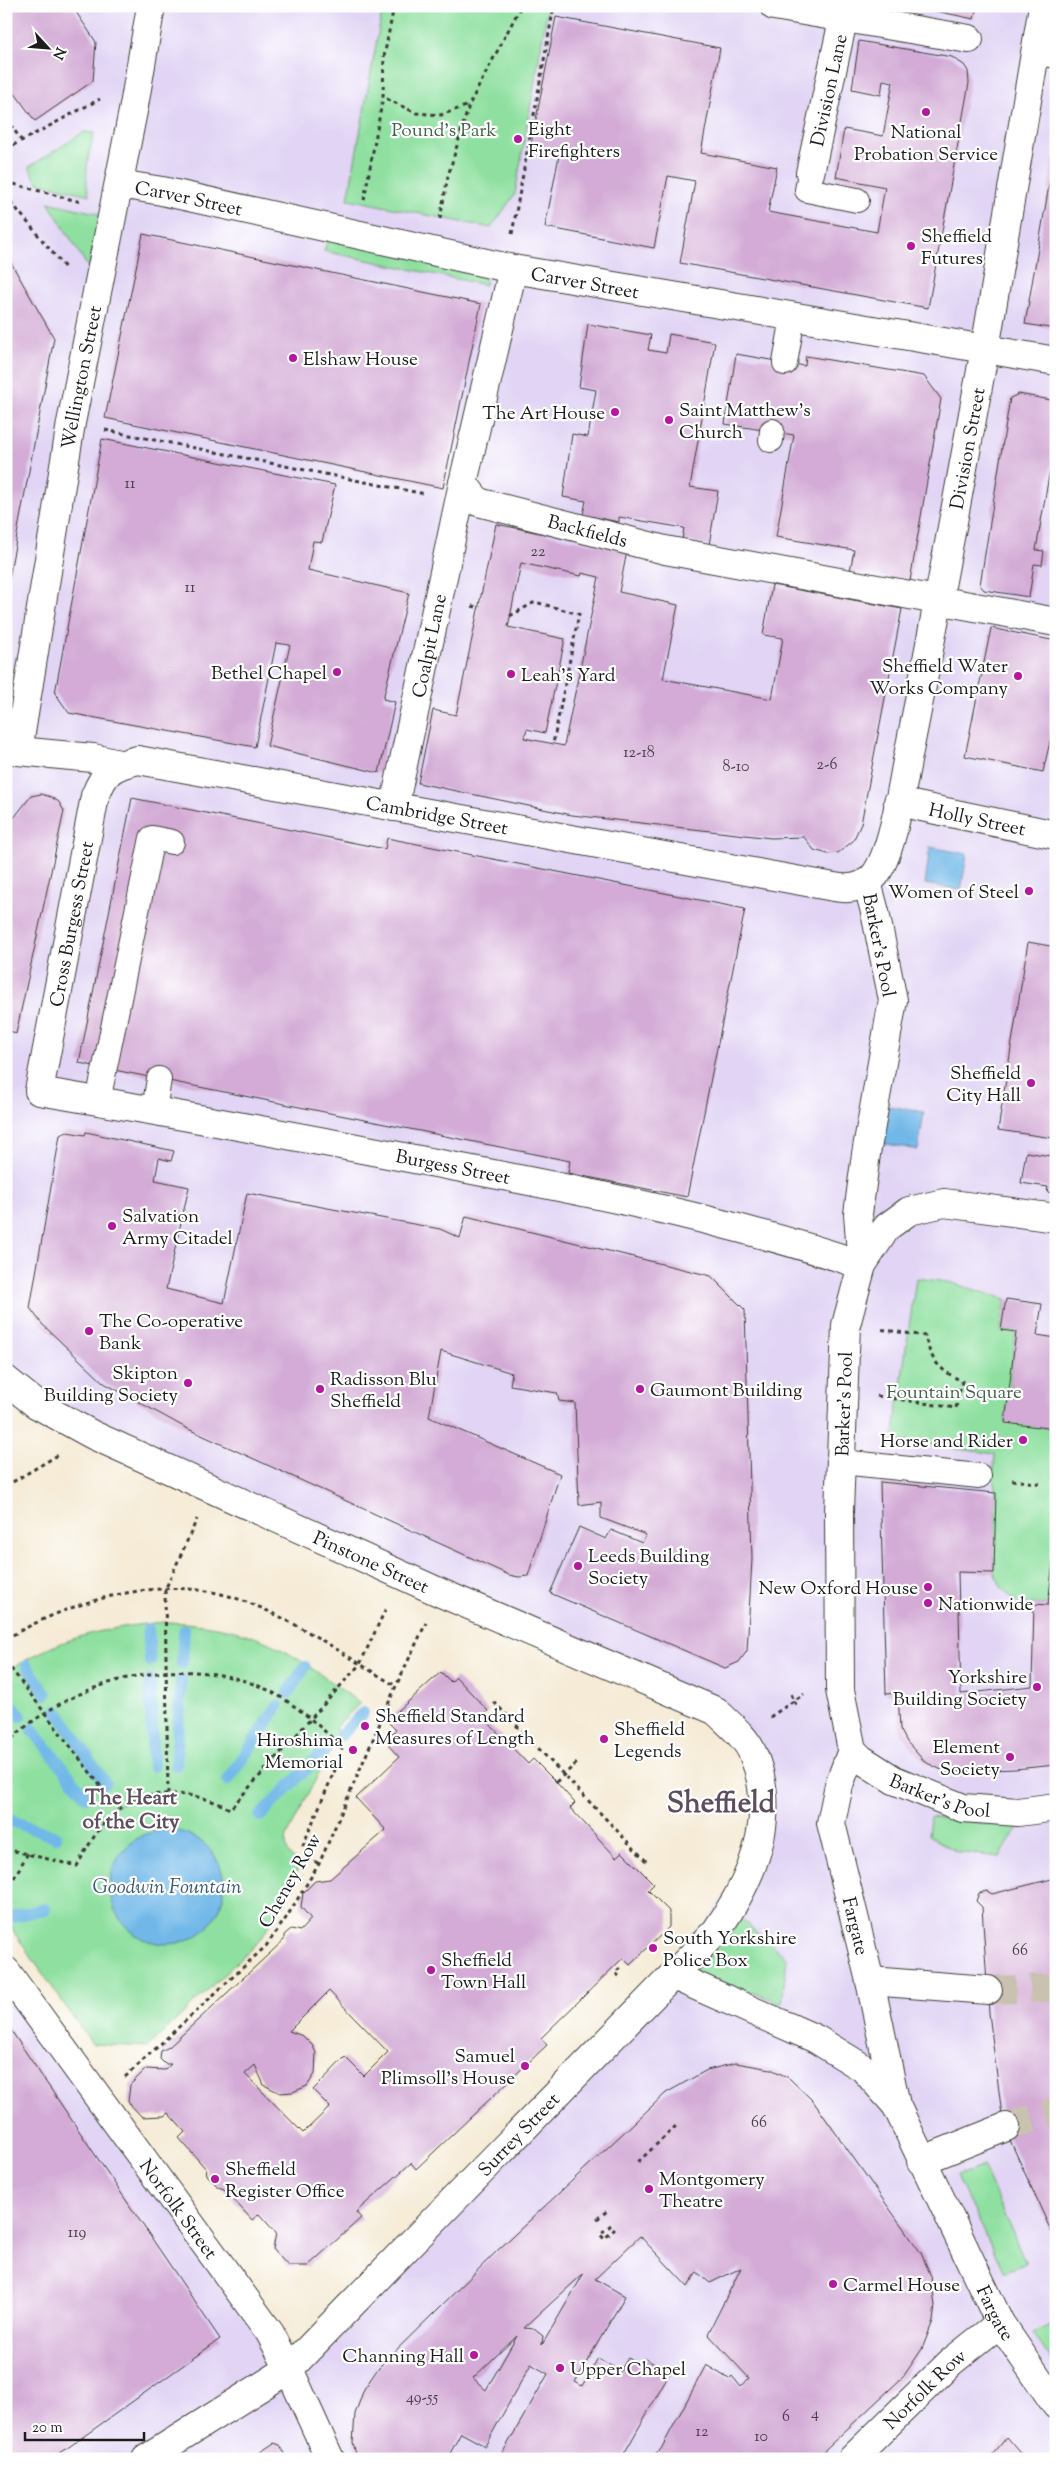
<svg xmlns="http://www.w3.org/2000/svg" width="1062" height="2465" viewBox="0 0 1062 2465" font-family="'Sorts Mill Goudy',serif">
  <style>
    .built { fill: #e1d4f4 }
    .green { fill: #8fe0a0; stroke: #567e5e }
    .water { fill: #71b8e8; stroke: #466a82 }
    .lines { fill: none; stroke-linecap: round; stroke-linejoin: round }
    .stream { stroke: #71b8e8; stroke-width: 12 }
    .building { fill: #d3abd6; fill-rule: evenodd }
    .pedestrian-tunnel { stroke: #cac2b1; stroke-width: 28; stroke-dasharray: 28 14; stroke-linecap: butt }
    .service-casing { stroke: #3d3b38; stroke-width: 26 }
    .pedestrian-casing { stroke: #3d3b38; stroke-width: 30 }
    .minor-casing { stroke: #3d3b38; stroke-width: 30 }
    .tertiary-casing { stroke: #3d3b38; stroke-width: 30 }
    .path { stroke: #3d3b38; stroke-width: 3; stroke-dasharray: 4 4; stroke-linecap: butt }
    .service { stroke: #fff; stroke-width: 24 }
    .pedestrian { stroke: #fff; stroke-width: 28 }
    .minor { stroke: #fff; stroke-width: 28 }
    .tertiary { stroke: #fff; stroke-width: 28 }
    .poi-dot { fill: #b5179e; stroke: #fff; stroke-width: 2 }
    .labels { text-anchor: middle; stroke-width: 4.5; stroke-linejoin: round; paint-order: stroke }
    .number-label { font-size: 16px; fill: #4a404a }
    .street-label { font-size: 19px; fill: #1c1c1c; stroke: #fff }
    .poi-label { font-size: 19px; fill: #1c1c1c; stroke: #fff; text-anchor: start }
    .park-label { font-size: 19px; fill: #44614a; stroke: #fff }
    .water-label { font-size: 20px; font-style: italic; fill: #3e5a6e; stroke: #fff }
    .quarter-label { font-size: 21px; font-weight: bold; fill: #5c4e5d; stroke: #fff }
    .town-label { font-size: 29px; font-weight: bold; fill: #5c4e5d; stroke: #fff }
  </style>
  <rect width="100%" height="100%" fill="#fff"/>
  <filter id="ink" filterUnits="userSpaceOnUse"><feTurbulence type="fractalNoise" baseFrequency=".02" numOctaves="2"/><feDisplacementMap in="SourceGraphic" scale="10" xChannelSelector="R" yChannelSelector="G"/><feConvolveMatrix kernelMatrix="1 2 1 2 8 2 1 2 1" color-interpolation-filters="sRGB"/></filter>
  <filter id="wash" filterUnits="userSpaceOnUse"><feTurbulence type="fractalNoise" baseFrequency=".0096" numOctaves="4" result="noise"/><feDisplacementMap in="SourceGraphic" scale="20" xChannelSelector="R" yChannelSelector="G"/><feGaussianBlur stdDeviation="1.12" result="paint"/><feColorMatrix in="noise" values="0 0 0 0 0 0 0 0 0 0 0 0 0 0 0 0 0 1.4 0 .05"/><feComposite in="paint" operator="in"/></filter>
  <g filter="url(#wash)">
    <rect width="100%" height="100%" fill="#f5ebd6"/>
    <!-- built -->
    <path class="built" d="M6,6h1050v2453h-1050v-487l283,396 378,-387 93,-139 -21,-108 -733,-354z"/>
    <!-- green -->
    <path class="green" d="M383,6h165l-33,188 -24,34 -143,-29z
      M84,132l10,1c-5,21 -11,40 -5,62l-52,-13 -8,-15z
      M48,202l52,12 -11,55z
      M329,236l158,32 -2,17 -161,-34z
      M916,1278l32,4 58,17 -5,31 15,2 -11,90 51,7v129l-3,3 -5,44 -30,-2 -15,-13 -9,-17 2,-80 -3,-15 2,-24 -102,-14z
      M165,1622c34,1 70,6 102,20 33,15 63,40 93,61l-25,25 6,7 -12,18 -42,83c-3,14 2,20 13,28l-24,52 -17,25 -111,106 -56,-3 -86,-123v-248c49,-35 100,-46 159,-51z
      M930,1817l88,10 -18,30 -43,-5 -29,-17z
      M740,1918l47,40 -5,45 -88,-31z
      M983,2166l43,97 -22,9 -47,-96z
      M1056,2323v45l-23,-35z"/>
    <!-- water -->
    <path class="water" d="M930,847l37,7 -6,36 -36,-6z
      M888,1106l36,6 -6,38 -36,-7z
      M110 1887a57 57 0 1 1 114 0a57 57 0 1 1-114 0Z"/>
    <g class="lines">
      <!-- stream -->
      <path class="stream" d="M148,1629l2,32
        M182,1663l2,-32
        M27,1666l19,28
        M150,1680l3,86
        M288,1693l17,-26
        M6,1697l15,19
        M57,1711l48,72
        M32,1729l54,68
        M341,1735l22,-22
        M176,1765l5,-85
        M228,1780l50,-74
        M260,1816l66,-67
        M6,1819l50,18
        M11,1917l34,-8"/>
    </g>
    <g id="blocks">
      <!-- building -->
      <path class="building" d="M6,6h66l24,36 -3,39 -58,40 -29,-40z
        M911,6h66l-3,13z
        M556,17l164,31 -19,105 76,14 -9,45 109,20 8,-45 -49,-10 8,-48 39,7 10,-54 -10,-2 -2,15 -29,-6 7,-48 93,16 12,8 4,6 1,12 -41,225 -248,-45 15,-82 -27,-5 -14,72 -109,-21 14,-71 -29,-6z
        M1055,151h1v178l-31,-5z
        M143,234l338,70 -38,184 -338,-70z
        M6,254l48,84 -47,250h-1z
        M588,324l63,11 -3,15 18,3 3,-19 46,8 -25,145 28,4 -9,54 -27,-5 2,-12 -65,-11v5l-36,-7 3,-14 -23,-4 9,-63 16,3 8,-47 -17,-3z
        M736,354l69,12 1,-10 118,20 17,23 -31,182 -60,-10 4,-21 -78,-13 18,-102 -69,-11z
        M1019,394l37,7v63h-5l-15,86 8,1 -2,14 -8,-1 -5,33 -45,-7 -4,-5 30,-187z
        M102,439l233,46 -13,57 -9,-1 -5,29 101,23 -26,106 12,3 -16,71 -112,-27 23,-101 -14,-2 -21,104 -186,-34 -14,-20z
        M496,524l131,27 -8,41 59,13 -15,74 109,20 11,-61 -20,-3 9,-50 130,24 -41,215 -8,17 -15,12 -10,1 -14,-4 -10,-13 -33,1 -199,-23 -154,-32 15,-73 23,5zM521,563l60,13 1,-3 17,4 -35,169 -40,-8 3,-9 18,4 20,-94 -57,-12z
        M991,628l65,13v93l-4,-1 -9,39 -78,-16z
        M41,794l10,3 8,5 5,9 -48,223 -10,-6v-200l25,-32z
        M132,798l253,51 2,-11 358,71 -58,288 -119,-24 2,-12 -491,-98z
        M1028,942l28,5v246l-9,-1 1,-5 -27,-4 5,-31 24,4 3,-18 -55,-8z
        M67,1132l18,3 1,-3 88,19 -3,10 -12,-3 -4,22 34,7 -23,102 58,14 23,-110 193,36 20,9 6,-22 245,60 34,34 7,249 -5,92 -8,11 -14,6 -175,-75 29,-66 27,12 5,-9 31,13 4,-8 -45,-17v-16l-22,3 -4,-102 -16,-2 -2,-8 -47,-8 2,-12 -71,-22 -12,66 131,57 -32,102 -9,1 -10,-2 -323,-147 -82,-45 -62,-59 -12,-16 30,-173z
        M1006,1299l36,5 -5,31 19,3v91l-51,-6 11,-91 -15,-2z
        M880,1482l116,11 -2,80 -36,-1 3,122 71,-8 2,-82 14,1 5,-44 3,-3v207l-41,4 -69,3 -21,-10 -18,-20 -7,-13 -2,-36 -12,1z
        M441,1672l10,10 5,-5 32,34 -6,5 46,48 5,-5 23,23 19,21 -5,5 46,49 6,-5 32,32 -6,6 21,21v16l-39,38 -7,-7 -82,80 6,7 -131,124 -5,-6 -55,49 5,6 -53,48h-20l-15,-17 3,-16 -17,-19 -7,6 -28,-31 -6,-2 -11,-12 -1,-6 -27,-31 6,-6 -17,-19 -4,3 -22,1 -14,-15 2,-17 16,-16 19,1 6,-6h-6l-5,-5 1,-8 8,-4 115,-107v-5l7,-6 9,2 11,-12 -10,-12 2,-14 12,-12 15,-2 56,-49 -30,-32 43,-41 -10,-11 2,-11 5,-5 -9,-9zM329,1991l59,61 -24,24 -19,-19 -32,33 17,17 -27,26 -58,-59 10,-9 9,20 16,8 13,-1 14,-6 8,-12 1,-21 -3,-7 -10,-10 -14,-5z
        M1056,1878v364l-46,-102 -8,-25 -13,-102 -7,-106 -6,-6 3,-8 8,-2 5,3z
        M6,2023l214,316 -168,120h-46z
        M736,2063l35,6 18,9 24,23 108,152 10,23 4,30 -2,15 -11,28 -19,28 -88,82h-164l10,-10 45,-84 23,14 3,-3 9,11 8,-9 -41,-44 33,-66 -31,15 -13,-11 -9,15 -48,-51 -45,43 30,17 -50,86 7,4 16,-28 22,13 8,-13 12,7 4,-7 26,15 -49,86h-122l49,-85 -17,-10 -46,82 -24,-13 -14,26h-90l-4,-17 2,-28 9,-25 15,-22 119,-117 168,-157 41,-23zM584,2273l-42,72 1,-9 -9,-7 -10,-1zM517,2336l-31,54 -13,-12z
        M1007,2437l19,22h-37z
        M274,2443l6,2 8,14h-38z"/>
    </g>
  </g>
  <g filter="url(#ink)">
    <use href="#blocks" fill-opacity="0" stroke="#3d3b38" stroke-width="1"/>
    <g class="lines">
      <!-- pedestrian-tunnel -->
      <path class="pedestrian-tunnel" d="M988,1990l68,-2
        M1006,2127l50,-16"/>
      <!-- service casing -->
      <g class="service-casing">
        <path id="service" d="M810,173l-3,17 50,10
          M785,363l8,-46
          M771,440l1,-9
          M98,1101l54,-263 20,4
          M154,1110l5,-31
          M841,1462l138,14"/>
      </g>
      <!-- pedestrian casing -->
      <g class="pedestrian-casing">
        <g id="pedestrian">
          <path id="s1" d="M119,184l43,7 351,78"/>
          <path d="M6,747l12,4 75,7 26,6"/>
          <path id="s2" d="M18,751l53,-328 63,-317"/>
          <path id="s3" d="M898,802l158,33"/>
          <path id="s4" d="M394,807l69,-324"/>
          <path d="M862,1265l-4,-51 8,-60 27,-154 -18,-88 -8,-30"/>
          <path id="s5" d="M6,1380l30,24 57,31 348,158 275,118c13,13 30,26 37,43 26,63 0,125 -37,177l-368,377"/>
          <path id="s6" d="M852,1750l-13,35 -8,38 39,158 26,124 104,218 56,82"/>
          <path id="s7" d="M6,1971l264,362 19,36"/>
          <path d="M674,1976l142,63 47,29 32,36"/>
          <path d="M870,1981l118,9"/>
          <path d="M921,2161l85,-34"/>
          <path id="s8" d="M852,2459l99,-97 49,-39"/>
        </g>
      </g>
      <!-- minor casing -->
      <g class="minor-casing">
        <g id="minor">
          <path d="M774,6l195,33"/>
          <path d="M1036,50l20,4"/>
          <path d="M134,106l17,-100"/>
          <path id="s9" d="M810,173l36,-167"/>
          <path id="s10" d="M1056,1218l-112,-15 -35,8 -22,16 -25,38 -16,60 -7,187 1,178 12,60 9,9 33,21 69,28 55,4 38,-5"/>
          <path id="s11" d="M862,1265c-145,-49 -298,-78 -448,-106 -125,-24 -250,-47 -375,-68l56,-295c10,-25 16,-30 43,-36l696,127c15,3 31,1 41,-12 19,-25 27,-92 34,-124 27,-133 51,-268 76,-402l-472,-80 -50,214 15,19 187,48 391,72"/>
          <path d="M289,2369l41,90"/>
          <path d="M146,2459l143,-90 59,-61"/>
        </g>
      </g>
      <!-- tertiary casing -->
      <g class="tertiary-casing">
        <path id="tertiary" d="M1043,6l-58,343 71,12"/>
      </g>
      <!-- path -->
      <path class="path" d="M394,6l-10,51 -1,40 33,16 25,2 28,-10
        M6,118l15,22
        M6,149l94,-50
        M6,182l75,20
        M6,196l60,73
        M364,200l19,-103
        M440,219l8,-43 21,-71 52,-99
        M512,234l42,-228
        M105,430l320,64
        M472,606l8,2
        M510,616l25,-14 44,12 -26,130
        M877,1396l79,12 6,-27c-23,-11 -31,-20 -37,-45l-46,-7
        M1012,1480l31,4
        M6,1486l52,-31
        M6,1639c63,-38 154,-65 226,-42 60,19 111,58 164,89
        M6,1662l112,147
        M791,1694l6,13
        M494,1702l154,161
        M770,1717l34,-23
        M6,1744c66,-65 177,-95 264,-53 27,14 49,35 72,56l-2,11 -37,87c2,11 7,13 16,19
        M556,1782l23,-21
        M168,1794l-3,-204 32,-71
        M6,1849l71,17c22,-41 42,-73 94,-72 21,0 40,5 59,15l130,-145 27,-58
        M6,1892l22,-39
        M619,1976l-4,-3 7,-7
        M125,2077l141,-131 20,-28 33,-54 77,-178 30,-63
        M638,2162l39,-37
        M597,2219l10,-8
        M611,2225l-11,9 4,5 11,-10"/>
      <!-- service -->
      <use href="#service" class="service"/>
      <!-- pedestrian -->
      <use href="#pedestrian" class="pedestrian"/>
      <!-- minor -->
      <use href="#minor" class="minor"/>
      <!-- tertiary -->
      <use href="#tertiary" class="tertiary"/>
    </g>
  </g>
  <!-- markers -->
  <g class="poi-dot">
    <circle cx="926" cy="112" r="5"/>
    <circle cx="518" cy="139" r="5"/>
    <circle cx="911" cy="246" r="5"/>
    <circle cx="293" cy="358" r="5"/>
    <circle cx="615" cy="412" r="5"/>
    <circle cx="669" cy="420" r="5"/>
    <circle cx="337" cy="672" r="5"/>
    <circle cx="511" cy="674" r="5"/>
    <circle cx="1018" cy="676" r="5"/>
    <circle cx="1029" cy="891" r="5"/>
    <circle cx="1031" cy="1083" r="5"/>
    <circle cx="112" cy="1226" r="5"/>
    <circle cx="89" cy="1331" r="5"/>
    <circle cx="188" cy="1383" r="5"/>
    <circle cx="320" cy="1389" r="5"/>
    <circle cx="640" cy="1389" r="5"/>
    <circle cx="1023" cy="1440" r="5"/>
    <circle cx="578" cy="1566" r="5"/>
    <circle cx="928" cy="1587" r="5"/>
    <circle cx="928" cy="1603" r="5"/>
    <circle cx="1037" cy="1687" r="5"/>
    <circle cx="365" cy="1726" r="5"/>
    <circle cx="604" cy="1739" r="5"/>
    <circle cx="353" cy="1750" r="5"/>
    <circle cx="1010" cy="1757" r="5"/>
    <circle cx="653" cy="1948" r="5"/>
    <circle cx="431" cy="1970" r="5"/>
    <circle cx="525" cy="2066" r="5"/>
    <circle cx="215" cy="2179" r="5"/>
    <circle cx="649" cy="2189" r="5"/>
    <circle cx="833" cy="2284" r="5"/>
    <circle cx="474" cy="2355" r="5"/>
    <circle cx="560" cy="2368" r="5"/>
  </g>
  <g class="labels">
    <!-- number labels -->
    <g class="number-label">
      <text x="130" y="488">11</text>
      <text x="538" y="556">22</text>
      <text x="190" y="592">11</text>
      <text x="639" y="757">12-18</text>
      <text x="827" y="769">2-6</text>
      <text x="736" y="771">8-10</text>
      <text x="1020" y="1955">66</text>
      <text x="759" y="2127">66</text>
      <text x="77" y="2237">119</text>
      <text x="422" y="2402">49-55</text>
      <text x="815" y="2418">4</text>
      <text x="786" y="2421">6</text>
      <text x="702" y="2436">12</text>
      <text x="761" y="2441">10</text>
    </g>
    <!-- street labels -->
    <g class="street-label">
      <text dy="7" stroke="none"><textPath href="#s9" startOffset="85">Division Lane</textPath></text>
      <text dy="7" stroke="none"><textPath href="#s1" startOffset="71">Carver Street</textPath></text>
      <text transform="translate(585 282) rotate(10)" y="7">Carver Street</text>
      <text dy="7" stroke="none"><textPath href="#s2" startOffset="379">Wellington Street</textPath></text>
      <text dy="7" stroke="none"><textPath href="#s11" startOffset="2392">Division Street</textPath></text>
      <text dy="7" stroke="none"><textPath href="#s11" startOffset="3329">Backfields</textPath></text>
      <text dy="7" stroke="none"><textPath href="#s4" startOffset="165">Coalpit Lane</textPath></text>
      <text dy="7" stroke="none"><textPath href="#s11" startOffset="1506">Cambridge Street</textPath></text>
      <text dy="7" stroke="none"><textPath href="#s3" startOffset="81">Holly Street</textPath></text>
      <text dy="7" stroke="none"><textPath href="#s11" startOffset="1012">Cross Burgess Street</textPath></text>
      <text transform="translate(880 945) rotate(79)" y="7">Barker's Pool</text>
      <text transform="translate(453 1166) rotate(11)" y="7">Burgess Street</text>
      <text transform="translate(843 1404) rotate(-88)" y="7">Barker's Pool</text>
      <text dy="7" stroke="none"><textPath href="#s5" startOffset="409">Pinstone Street</textPath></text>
      <text dy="7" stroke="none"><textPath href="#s10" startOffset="811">Barker's Pool</textPath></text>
      <text transform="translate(289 1880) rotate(-60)" y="7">Cheney Row</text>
      <text dy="7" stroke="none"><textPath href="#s6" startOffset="182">Fargate</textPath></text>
      <text transform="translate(518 2134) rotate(-46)" y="7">Surrey Street</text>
      <text dy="7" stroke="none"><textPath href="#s7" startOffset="294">Norfolk Street</textPath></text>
      <text dy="7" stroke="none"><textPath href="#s6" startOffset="596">Fargate</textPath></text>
      <text dy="7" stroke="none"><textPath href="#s8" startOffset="101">Norfolk Row</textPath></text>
    </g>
    <!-- poi labels -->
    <g class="poi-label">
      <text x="528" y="135">Eight<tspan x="528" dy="22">Firefighters</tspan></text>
      <text x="926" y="138" text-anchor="middle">National<tspan x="926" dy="22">Probation Service</tspan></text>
      <text x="921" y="242">Sheffield<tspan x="921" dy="22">Futures</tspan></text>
      <text x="303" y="365">Elshaw House</text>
      <text x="679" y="416">Saint Matthew's<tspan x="679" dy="22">Church</tspan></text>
      <text x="605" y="419" text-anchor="end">The Art House</text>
      <text x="1008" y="672" text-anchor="end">Sheffield Water<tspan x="1008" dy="22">Works Company</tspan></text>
      <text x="327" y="679" text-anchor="end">Bethel Chapel</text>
      <text x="521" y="681">Leah's Yard</text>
      <text x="1019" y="898" text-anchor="end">Women of Steel</text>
      <text x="1021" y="1079" text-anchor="end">Sheffield<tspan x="1021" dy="22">City Hall</tspan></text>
      <text x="122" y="1222">Salvation<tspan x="122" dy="22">Army Citadel</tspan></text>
      <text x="99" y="1327">The Co-operative<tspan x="99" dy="22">Bank</tspan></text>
      <text x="178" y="1379" text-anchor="end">Skipton<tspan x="178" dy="22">Building Society</tspan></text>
      <text x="330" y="1385">Radisson Blu<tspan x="330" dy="22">Sheffield</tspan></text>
      <text x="650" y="1396">Gaumont Building</text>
      <text x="1013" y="1447" text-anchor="end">Horse and Rider</text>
      <text x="588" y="1562">Leeds Building<tspan x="588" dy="22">Society</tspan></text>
      <text x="918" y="1594" text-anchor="end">New Oxford House</text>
      <text x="938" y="1610">Nationwide</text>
      <text x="1027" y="1683" text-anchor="end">Yorkshire<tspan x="1027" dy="22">Building Society</tspan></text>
      <text x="375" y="1722">Sheffield Standard<tspan x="375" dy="22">Measures of Length</tspan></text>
      <text x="614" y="1735">Sheffield<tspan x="614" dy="22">Legends</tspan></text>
      <text x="343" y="1746" text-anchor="end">Hiroshima<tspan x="343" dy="22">Memorial</tspan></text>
      <text x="1000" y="1753" text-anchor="end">Element<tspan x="1000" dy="22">Society</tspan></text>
      <text x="663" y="1944">South Yorkshire<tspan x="663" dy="22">Police Box</tspan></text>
      <text x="441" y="1966">Sheffield<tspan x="441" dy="22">Town Hall</tspan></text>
      <text x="515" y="2062" text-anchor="end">Samuel<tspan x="515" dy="22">Plimsoll's House</tspan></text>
      <text x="225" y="2175">Sheffield<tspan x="225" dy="22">Register Office</tspan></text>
      <text x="659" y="2185">Montgomery<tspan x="659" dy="22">Theatre</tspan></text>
      <text x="843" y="2291">Carmel House</text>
      <text x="464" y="2362" text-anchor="end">Channing Hall</text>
      <text x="570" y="2375">Upper Chapel</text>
    </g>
    <!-- park labels -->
    <g class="park-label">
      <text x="444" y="136">Pound's Park</text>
      <text x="954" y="1398">Fountain Square</text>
    </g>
    <!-- water labels -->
    <g class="water-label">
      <text x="167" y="1893">Goodwin Fountain</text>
    </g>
    <!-- quarter labels -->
    <g class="quarter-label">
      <text x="131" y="1804">The Heart<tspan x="131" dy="24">of the City</tspan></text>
    </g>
    <!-- town labels -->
    <g class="town-label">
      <text x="721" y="1812">Sheffield</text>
    </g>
  </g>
  <!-- margin -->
  <rect width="1062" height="2465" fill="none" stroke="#fff" stroke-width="25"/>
  <!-- north arrow -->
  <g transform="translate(48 48) rotate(116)" stroke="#ffffff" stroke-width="4" paint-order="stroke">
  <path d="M0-4L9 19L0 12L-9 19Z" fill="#1c1c1c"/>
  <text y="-8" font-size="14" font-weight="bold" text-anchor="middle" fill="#1c1c1c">N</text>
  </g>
  <!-- scale -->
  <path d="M25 2432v8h119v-8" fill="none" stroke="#1c1c1c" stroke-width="2.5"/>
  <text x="32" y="2432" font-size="15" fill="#1c1c1c" stroke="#ffffff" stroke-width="4" paint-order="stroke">20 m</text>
</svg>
